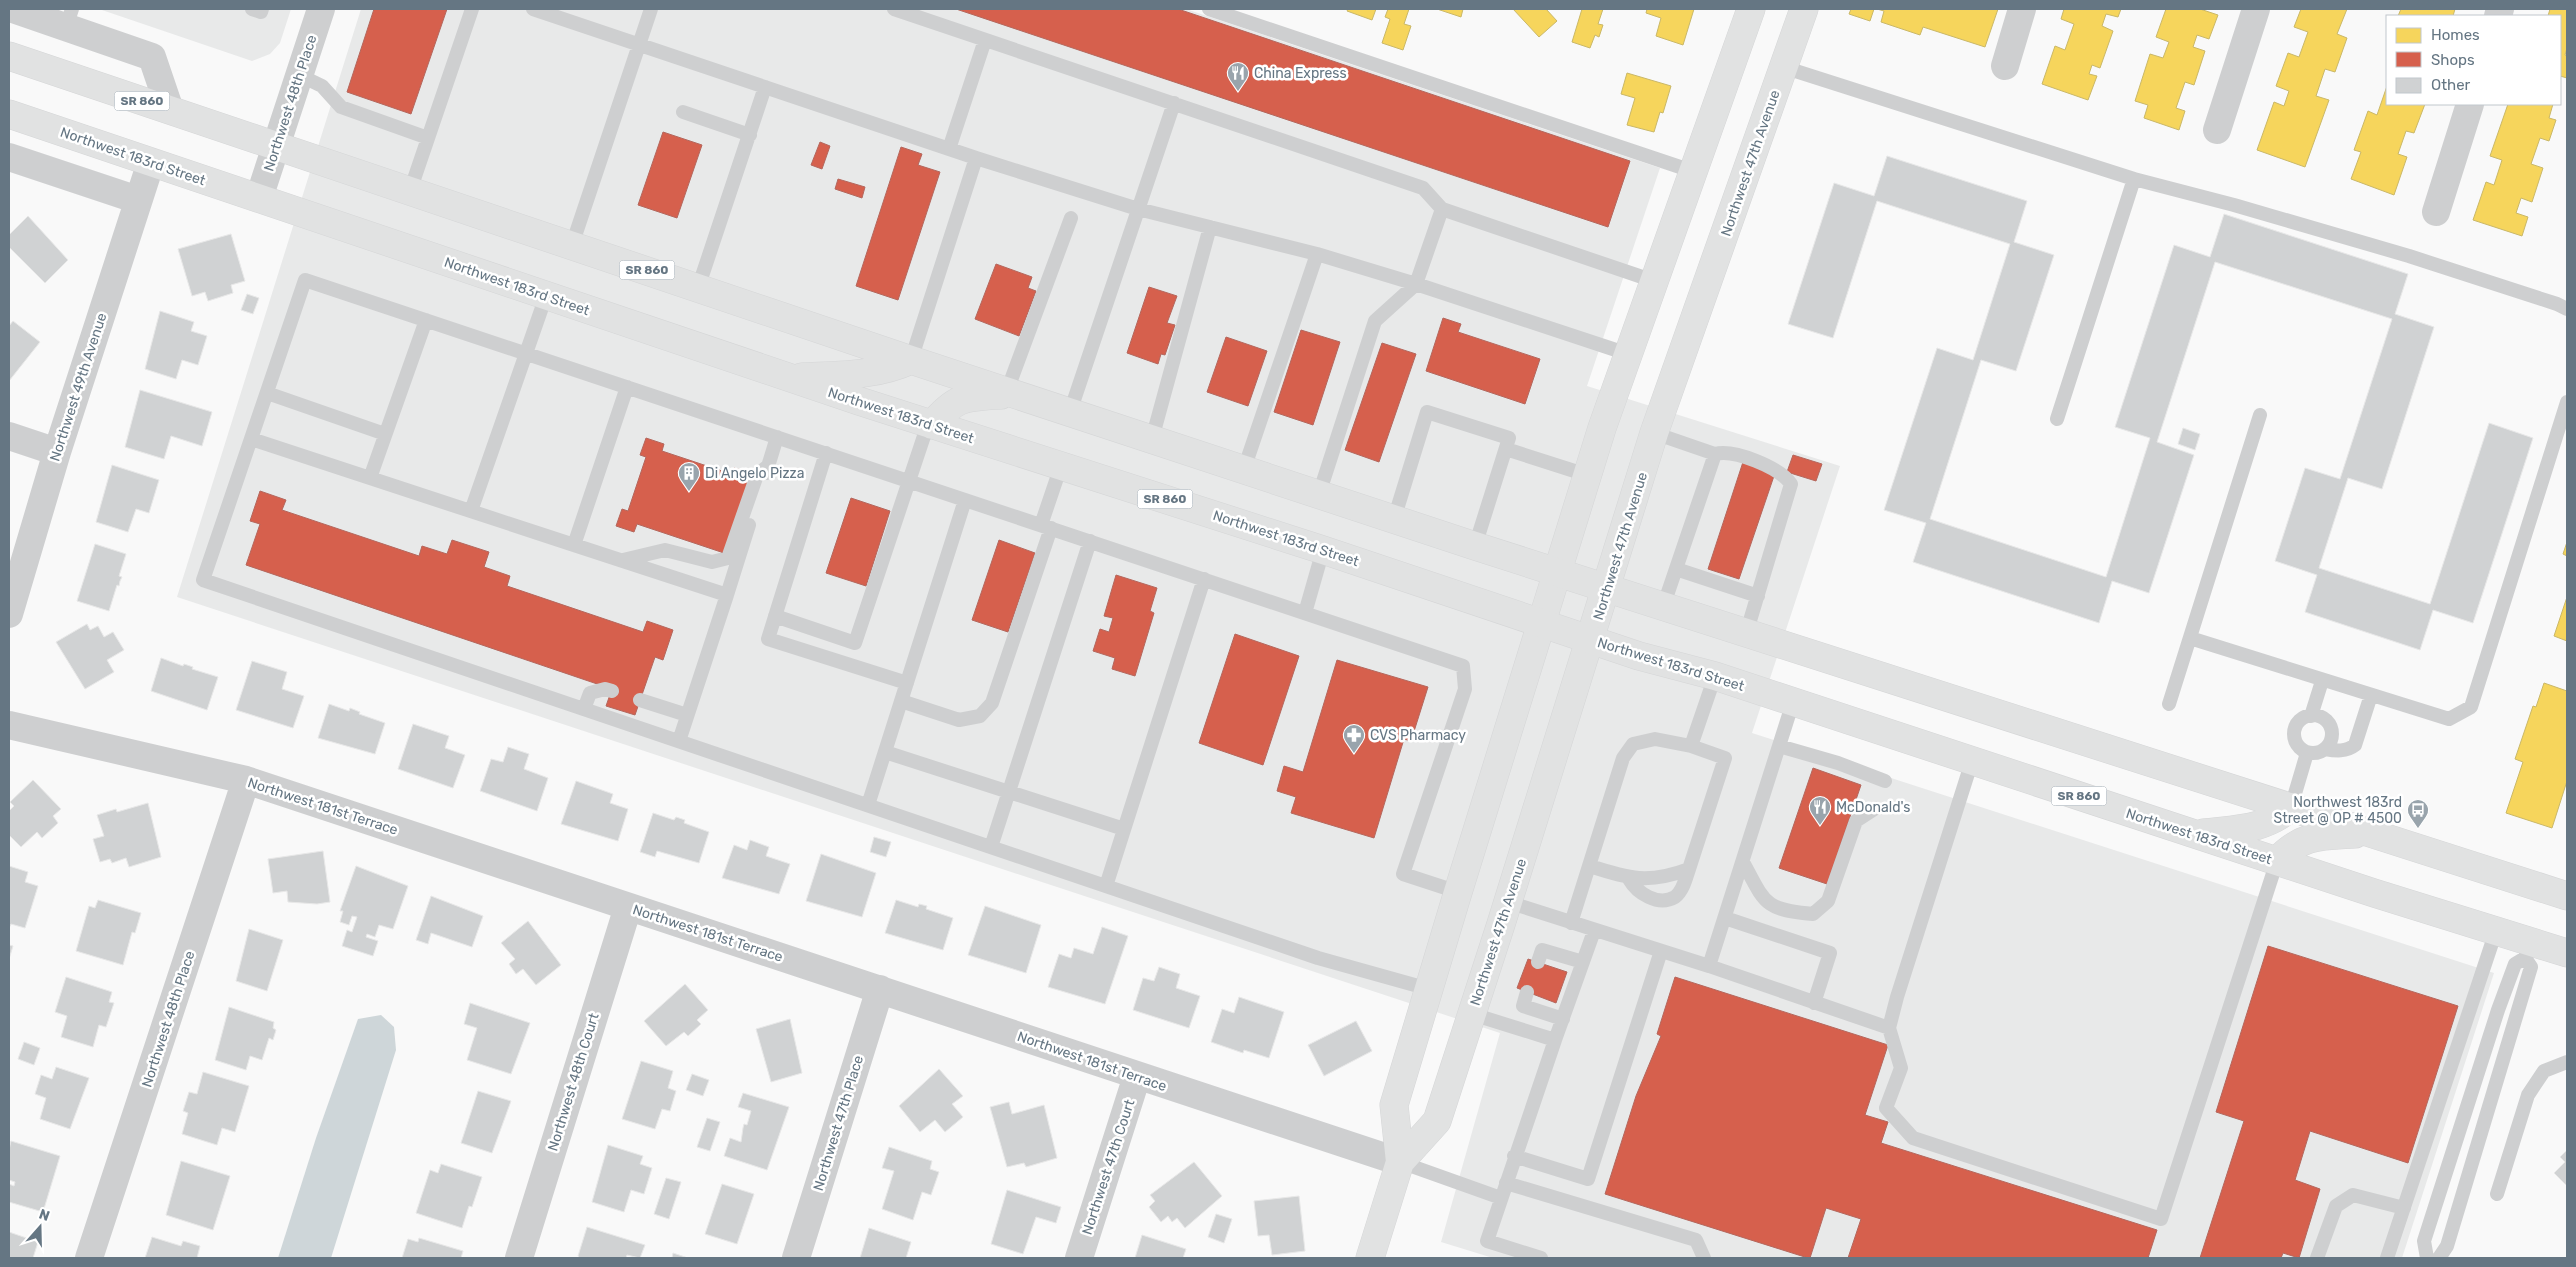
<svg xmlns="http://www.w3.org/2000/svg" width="2576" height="1267" viewBox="0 0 2576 1267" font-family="Rubik,sans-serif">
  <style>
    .built { fill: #e8e9e9 }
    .water { fill: #ced6d9 }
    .homes { fill: #f6d55c; stroke: #cab868 }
    .shops { fill: #d6604d; stroke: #b4675d }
    .building { fill: #d0d2d3; stroke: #e8e8e8 }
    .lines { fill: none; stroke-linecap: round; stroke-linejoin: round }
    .secondary-casing { stroke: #d5d6d7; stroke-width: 29 }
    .primary-casing { stroke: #d5d6d7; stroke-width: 29 }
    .service { stroke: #cecfd0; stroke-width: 14 }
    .minor { stroke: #cecfd0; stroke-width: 28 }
    .secondary { stroke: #e1e2e2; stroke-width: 28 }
    .primary { stroke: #e1e2e2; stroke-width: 28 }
    .labels { text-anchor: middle; stroke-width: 5; stroke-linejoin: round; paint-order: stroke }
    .shield { fill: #fff; stroke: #939fa8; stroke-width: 1 }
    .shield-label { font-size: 12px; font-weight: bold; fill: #657683 }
    .poi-label { font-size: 14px; fill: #657683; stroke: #fff; text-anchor: start }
    .street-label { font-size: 14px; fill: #657683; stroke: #fff }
  </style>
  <rect width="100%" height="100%" fill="#f9f9f9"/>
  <!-- built -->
  <path class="built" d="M99,9h192l-11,34 -10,11 -18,7z
    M361,9h825l474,159 -73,218 253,80 -88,267 742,240 -92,285h-909l-52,-16 59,-209 -1323,-436z"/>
  <!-- water -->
  <path class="water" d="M381,1015l13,12 2,23 -65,208h-53l38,-120 42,-119z"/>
  <!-- homes -->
  <path class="homes" d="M1348,9h28l-4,11 -25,-9z
    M1388,9h21l-5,15 7,2 -8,24 -21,-7 8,-24 -5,-2z
    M1437,9h26l-2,8z
    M1513,9h33l11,12 -18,16z
    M1582,9h21l-5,15 5,1 -4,12 -4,-2 -5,13 -18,-6z
    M1647,9h47l-11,36 -27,-9 5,-18 -15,-5z
    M1851,9h23l-4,12 -21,-7z
    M1877,9h121l-13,38 -62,-20 -3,8 -39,-13 3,-11z
    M2064,9h57l-3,8 -12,-3 -4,12 11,5 -13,37 -8,-3 -3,9 8,2 -9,24 -46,-16 13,-38 10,4 9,-26 -13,-5z
    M2166,9h34l18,6 -9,24 -12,-4 -4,12 12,4 -11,34 -9,-3 -9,26 9,3 -6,19 -35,-12 4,-13 -13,-4 15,-47 13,4 6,-16 -13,-5z
    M2301,9h46l-10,25 10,4 -12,34 -10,-3 -9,27 13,4 -24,67 -48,-17 17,-48 10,4 5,-15 -13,-5 12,-33 11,4 9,-25 -14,-5z
    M2401,9h54l-2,7h-55z
    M2550,9h17v39l-2,7 2,1v22l-7,-2v-60h-12z
    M1627,73l44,13 -8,27 -3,-1 -6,20 -27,-7 8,-27 -14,-4z
    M2387,86v18h38l-11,29 -8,-2 -8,23 9,3 -13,38 -43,-16 10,-27 -7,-2 14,-39 9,4z
    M2508,104h45l-4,14 7,2 -7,21 -9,-3 -9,26 12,4 -11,34 -11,-4 -5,15 12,4 -6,19 -49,-16 13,-38 8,3 8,-25 -12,-4z
    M2567,542v14l-4,-2z
    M2567,597v44l-13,-5z
    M2544,683l23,8v90l-15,47 -46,-15 17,-51 -8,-3 18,-53 3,1z"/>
  <!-- shops -->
  <path class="shops" d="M374,9h73l-36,105 -64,-22z
    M956,9h222l452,152 -22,66z
    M663,132l39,13 -25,73 -39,-13z
    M820,142l10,4 -8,23 -11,-4z
    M901,147l21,7 -4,11 22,7 -42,128 -42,-14z
    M838,179l27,8 -3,11 -27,-9z
    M996,264l36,13 -4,11 8,3 -17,45 -44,-17z
    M1149,287l28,9 -10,27 8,2 -10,30 -4,-1 -3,10 -31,-11z
    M1443,318l18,6 -3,8 82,27 -15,45 -99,-33z
    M1301,330l39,12 -27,83 -39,-13z
    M1226,337l41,14 -19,55 -41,-14z
    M1382,343l34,11 -37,108 -34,-12z
    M646,438l18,6 -2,7 69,23 3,-6 17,5 -27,80 -87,-29 -3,8 -18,-6 6,-17 6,2 18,-54 -6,-2z
    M1793,455l29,9 -6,17 -29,-9z
    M1743,462l32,11 -36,106 -31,-10z
    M260,491l26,9 -4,10 137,46 3,-10 25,8 5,-14 37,12 -5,15 26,9 -3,10 136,46 4,-11 26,9 -10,30 -8,-3 -20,58 -29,-9 6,-17 -366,-124 14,-41 -10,-3z
    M851,498l39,13 -24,75 -40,-13z
    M999,540l36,13 -27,79 -36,-12z
    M1116,575l41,13 -7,23 4,2 -19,63 -23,-7 3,-11 -22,-7 7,-22 9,3 4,-14 -9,-2z
    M1235,634l64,22 -36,109 -64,-22z
    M1337,660l91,27 -17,54 -7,-2 -30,99 -83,-25 5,-16 -19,-6 7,-25 19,6z
    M1813,768l48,17 -34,99 -48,-16z
    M2268,946l190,60 -50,157 -98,-32 -15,49 25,9 -21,69 -16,-5 -2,5h-81l44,-137 -28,-9z
    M1528,959l39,13 -11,31 -39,-15z
    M1675,977l213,68 -23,70 23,7 -7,21 276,87 -9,28h-300l13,-39 -35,-11 -16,50h-2l-203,-64 31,-98 25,-60 -4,-2z"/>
  <!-- building -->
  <path class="building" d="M1887,156l140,45 -13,41 40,13 -38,116 -35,-11 -51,159 176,58 44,-139 -35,-11 59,-182 36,12 14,-43 184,60 -13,40 39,13 -52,162 -34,-11 -29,90 111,36 59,-181 44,15 -60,185 -40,-13 -13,40 -115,-38 12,-37 -42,-14 30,-93 35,11 52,-160 -177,-57 -58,180 37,13 -45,138 -37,-12 -13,42 -186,-61 13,-39 -42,-13 53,-162 36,12 37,-116 -133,-43 -44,137 -45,-14 46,-141 40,13z
    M28,216l40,44 -23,23 -36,-36v-12z
    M231,234l14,47 -14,4 2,8 -25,8 -3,-9 -13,4 -14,-47z
    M247,294l12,4 -6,16 -12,-4z
    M160,311l34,11 -3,9 16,5 -9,29 -16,-5 -6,19 -31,-10z
    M13,321l27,21 -31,39v-55z
    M140,390l72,22 -10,34 -31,-10 -7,23 -39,-12z
    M2183,428l17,6 -5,16 -17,-6z
    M112,465l47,15 -10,33 -13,-4 -8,23 -32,-10z
    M95,544l31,10 -7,22 3,1 -2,4 -1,5 -2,-1 -8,26 -32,-10z
    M87,624l3,6 8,-4 6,11 9,-5 11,18 -17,10 7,12 -29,17 -29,-47z
    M161,658l22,8 1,-2 9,3 -1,2 26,8 -11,33 -56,-19z
    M252,661l35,11 -5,17 22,7 -11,32 -57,-18z
    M329,704l20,7 1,-3 10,4 -1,2 26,9 -10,31 -57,-16z
    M413,724l36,12 -4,12 20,7 -12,33 -55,-19z
    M508,747l21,7 -5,15 24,9 -11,33 -57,-20 11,-32 12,3z
    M33,780l28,29 -8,7 5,7 -16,15 -5,-6 -16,15 -12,-12v-24l5,-5 -4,-4z
    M576,781l37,13 -3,9 18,6 -10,32 -57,-17z
    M148,803l13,54 -32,10 -3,-9 -14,5 -2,-4 -10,3 -7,-23 11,-3 -7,-21 19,-6 1,3z
    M653,813l21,7 2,-3 9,3 -1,3 25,9 -10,31 -42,-12 -2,6 -15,-5z
    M874,837l17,5 -5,15 -16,-5z
    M750,840l19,7 -3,9 24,8 -11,30 -57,-16 12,-33 13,5z
    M323,851l7,51 -13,2 -29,-2 -1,-11 -14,2 -5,-34z
    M821,854l55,19 -14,44 -56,-16z
    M9,866l19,6 -3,10 13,4 -13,42 -14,-4 -2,4z
    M356,866l52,20 -15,43 -14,-4 -4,12 -8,-3 -1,3 12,4 -5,15 -31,-10 5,-16 5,2 5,-15 -5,-1 -3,9 -9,-3 3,-11h-3z
    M431,896l52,20 -11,31 -41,-14 -3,11 -12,-4z
    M98,900l43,13 -6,20 -3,-1 -9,33 -47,-14 13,-45 6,2z
    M896,900l22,7 1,-3 8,2 -1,3 27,9 -10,32 -58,-17z
    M985,906l56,19 -15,48 -58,-18z
    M528,921l33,44 -25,20 -13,-16 -7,5 -7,-10 6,-5 -14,-16z
    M1102,927l26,9 -23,68 -57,-17 11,-33 12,4 3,-10 19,6z
    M249,929l34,11 -16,51 -31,-10z
    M9,945l4,1 -4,13z
    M1159,967l21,7 -4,14 24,8 -11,32 -56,-18 10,-32 11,3z
    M66,977l46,15 -3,10 5,1 -8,24 -7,-2 -6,22 -32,-10 6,-21 -12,-4z
    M685,984l23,26 -11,10 4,4 -13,12 -4,-4 -18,14 -22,-25z
    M1239,997l45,15 -15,46 -25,-8 -1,3 -32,-11 11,-33 12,4z
    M470,1003l60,20 -19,51 -44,-14 10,-32 -13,-4z
    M229,1007l45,15 -1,6 3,2 -3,10 -4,-2 -7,22 -12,-4 -4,14 -31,-10z
    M790,1019l12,54 -31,9 -15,-53z
    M1356,1021l16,30 -48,25 -16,-31z
    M24,1042l16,6 -6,17 -16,-6z
    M641,1061l32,10 -5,17 8,3 -6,20 -8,-2 -7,20 -33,-10z
    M56,1067l33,11 -19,51 -30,-10 6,-21 -11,-4 6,-19 11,4z
    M939,1069l24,27 -11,8 11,13 -18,15 -10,-12 -15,12 -21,-26z
    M203,1072l46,14 -14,46 -13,-4 -5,17 -35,-11 6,-21 -5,-2 6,-19 8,2z
    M692,1074l17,6 -6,16 -17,-6z
    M478,1091l33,10 -19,52 -31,-10z
    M743,1093l46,14 -22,63 -43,-14 6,-18 11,4 2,-14 1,-4 3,1 4,-14 -13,-4z
    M1009,1102l3,12 32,-9 13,53 -31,9 -2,-4 -17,4 -17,-60z
    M707,1118l13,4 -10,29 -13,-4z
    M11,1141l49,15 -17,56 -34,-10v-18l5,2 1,-4 -6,-2v-30z
    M608,1145l35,11 -3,8 12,4 -8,26 -13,-4 -7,22 -32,-10z
    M889,1147l43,14 -2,8 9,3 -8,23 -9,-3 -9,28 -31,-11 12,-38 -12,-3z
    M2567,1150v36l-13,-13 11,-11 -5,-5z
    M181,1161l49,15 -17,54 -47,-15z
    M1194,1162l28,34 -37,32 -8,-10 -5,4 -4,-6 -7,6 -12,-15 6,-6 -5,-6z
    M441,1164l41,13 -10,30 -3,-1 -7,22 -46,-15 14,-43 8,3z
    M666,1178l15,4 -12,37 -15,-5z
    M722,1184l32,10 -17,50 -32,-10z
    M1007,1190l54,17 -5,16 -20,-6 -13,37 -32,-10z
    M1299,1196l6,55 -33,4 -3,-20 -11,1 -4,-35z
    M1216,1214l16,5 -8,24 -16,-6z
    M587,1227l58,18 -5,13 -13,-3 -1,3h-46l-2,-2z
    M869,1228l42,14 -5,16h-46z
    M9,1232l29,10 -5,16h-24z
    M1142,1235l44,14 -3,9h-48z
    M152,1237l29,9 2,-5 17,5 -3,12h-52z
    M419,1238l44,13 -2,7h-59l6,-19 10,3z
    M673,1253l15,5h-16z"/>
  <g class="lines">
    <!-- secondary casing -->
    <g class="secondary-casing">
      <path id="secondary" d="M1400,1162l-6,-57 64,-213 144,-464 149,-419
        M1370,1258l30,-96 37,-41 64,-197 153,-491 150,-424"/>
    </g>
    <!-- primary casing -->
    <g class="primary-casing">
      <path id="primary" d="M9,56l902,304 564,186 1092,350
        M9,114l850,287 464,149 316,106 76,20 659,217 193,60
        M802,377c38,-2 74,-1 109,-17
        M932,425c24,-29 33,-28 69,-30
        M2204,833c33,-4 61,-3 87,-26
        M2277,861c25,-27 44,-25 78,-27"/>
    </g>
    <!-- service -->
    <path class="service" d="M252,9l9,3 1,-3
      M533,9l443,149
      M894,9l529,179 19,21
      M1209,9l483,162
      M66,27l6,-18
      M1783,67l351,112 100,26 175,51 148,48 10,5
      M299,75l23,11 19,21 87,31
      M683,112l67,23
      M949,149l36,-109
      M410,191l62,-182
      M572,245l79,-236
      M698,288l67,-201
      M911,360l65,-202 162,51 179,45 99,30 26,-75 212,72
      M627,387l-53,158 153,50 -48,146
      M1007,391l64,-173
      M267,393l118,41
      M1070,412l104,-309
      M2057,419l77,-240
      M1654,433l61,21 -52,153
      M251,439l323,106
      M1152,439l58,-212
      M1506,449l81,26
      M826,453l-58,186 139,44
      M1715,454c19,-5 64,13 76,30l-45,150
      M1244,469l73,-215
      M766,473l11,-36
      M370,478l56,-158
      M1319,494l56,-173 41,-37 212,70
      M471,511l75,-215
      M1394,519l33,-107 82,26 -34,108
      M1041,525l20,-59
      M623,560l42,-10 47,12 16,-4 29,-83 11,-9
      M1676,569l82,27
      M727,595l22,-70
      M1305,613l18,-63
      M775,616l80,27 73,-219
      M2190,638l259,81 22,-12 96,-305
      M640,700l47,15
      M901,701l58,19 21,-4 12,-13 59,-175
      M2169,704l91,-289
      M584,709l6,-16 15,-4 7,2
      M2294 734a19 19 0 1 1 38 0a19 19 0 1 1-38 0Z
      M2311,716l11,-35
      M1779,746l59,17 47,18
      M2325,749c11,2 21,3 30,-4l16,-50
      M885,752l239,77
      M1972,761l-75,236 -8,31 12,40 -15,40 27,30 248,81 116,-358
      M868,805l97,-305
      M2291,807l16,-54
      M991,847l99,-306
      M1743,862c22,41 21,48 70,52l15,-13 28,-80 20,-13
      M1590,866c39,13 59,18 99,3l36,-111 -34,-12
      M1629,879c8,14 29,28 46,18 8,-6 11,-19 14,-28
      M1106,886l98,-307
      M1508,902l201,64 180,62
      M1725,918l105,35 -16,50
      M1571,923l52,-165 10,-14 22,-5 36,7 24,-70
      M1538,962l4,-12 41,12
      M1709,966l84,-264
      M1429,989l-111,-31 -1115,-378 102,-300 1158,386 2,23 -62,185 55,18
      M1527,992l-4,14 40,13
      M1472,1014l83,26 39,-109
      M1514,1156l74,23 73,-228
      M1400,1162l101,36
      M1506,1183l190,57 8,18
      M2497,1194l31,-99 16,-24 23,-9
      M1541,1258l-54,-17 68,-201
      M2317,1258l19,-52 17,-11 51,13
      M2387,1258l109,-327
      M2427,1258l-3,-17 74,-231 17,-46 10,-6 5,-16
      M2439,1258l8,-12 84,-279 -6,-9"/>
    <!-- minor -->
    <path class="minor" d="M13,9l139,48 18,53
      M2498,16l2,-7
      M2005,66l17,-57
      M2217,130l39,-121
      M9,157l129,43
      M259,198l62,-189
      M2436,212l34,-108
      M9,436l48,16
      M9,614l48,-162 94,-290
      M9,725l237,55 1154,382
      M89,1258l157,-478
      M519,1258l109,-351
      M796,1258l84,-269
      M1079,1258l58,-182"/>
    <!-- secondary -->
    <use href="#secondary" class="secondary"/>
    <!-- primary -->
    <use href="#primary" class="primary"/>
  </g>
  <!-- icons -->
  <defs>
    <g id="restaurant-pin" transform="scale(1.125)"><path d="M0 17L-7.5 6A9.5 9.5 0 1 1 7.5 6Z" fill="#99a4ac" stroke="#fff"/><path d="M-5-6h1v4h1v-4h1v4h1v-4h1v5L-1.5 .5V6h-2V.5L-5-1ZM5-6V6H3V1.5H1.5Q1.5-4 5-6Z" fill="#fff"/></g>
    <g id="building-pin" transform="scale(1.125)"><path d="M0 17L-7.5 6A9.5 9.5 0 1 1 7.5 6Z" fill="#99a4ac" stroke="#fff"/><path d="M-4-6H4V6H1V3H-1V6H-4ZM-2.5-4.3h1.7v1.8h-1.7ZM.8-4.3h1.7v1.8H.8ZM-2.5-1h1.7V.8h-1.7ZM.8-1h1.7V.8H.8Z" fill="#fff"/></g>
    <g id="pharmacy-pin" transform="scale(1.125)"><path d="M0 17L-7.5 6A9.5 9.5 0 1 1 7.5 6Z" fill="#99a4ac" stroke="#fff"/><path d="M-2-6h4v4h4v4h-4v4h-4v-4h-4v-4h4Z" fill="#fff"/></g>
    <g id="bus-pin" transform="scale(1.125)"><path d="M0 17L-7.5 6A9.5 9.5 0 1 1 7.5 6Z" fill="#99a4ac" stroke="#fff"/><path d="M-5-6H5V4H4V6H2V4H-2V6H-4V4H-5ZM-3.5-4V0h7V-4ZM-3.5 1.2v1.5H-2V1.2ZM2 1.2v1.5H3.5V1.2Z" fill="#fff"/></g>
  </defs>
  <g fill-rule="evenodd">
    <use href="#restaurant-pin" x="1238" y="73"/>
    <use href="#building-pin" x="689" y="473"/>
    <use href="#pharmacy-pin" x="1354" y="735"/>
    <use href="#restaurant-pin" x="1820" y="807"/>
    <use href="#bus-pin" x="2418" y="810"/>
  </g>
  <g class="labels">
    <!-- shield labels -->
    <g class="shield">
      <rect x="114.5" y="91.5" width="55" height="19" rx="4"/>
      <rect x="619.5" y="260.5" width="55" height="19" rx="4"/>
      <rect x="1137.5" y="489.5" width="55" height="19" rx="4"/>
      <rect x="2051.5" y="786.5" width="55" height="19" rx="4"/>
    </g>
    <g class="shield-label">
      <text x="142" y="105">SR 860</text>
      <text x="647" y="274">SR 860</text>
      <text x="1165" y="503">SR 860</text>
      <text x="2079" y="800">SR 860</text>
    </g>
    <!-- poi labels -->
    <g class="poi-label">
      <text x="1254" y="78">China Express</text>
      <text x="705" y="478">Di Angelo Pizza</text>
      <text x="1370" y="740">CVS Pharmacy</text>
      <text x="2402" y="807" text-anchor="end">Northwest 183rd<tspan x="2402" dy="16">Street @ OP # 4500</tspan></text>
      <text x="1836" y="812">McDonald's</text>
    </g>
    <!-- street labels -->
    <g class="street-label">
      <text transform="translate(290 103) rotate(-72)" y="5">Northwest 48th Place</text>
      <text transform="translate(133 156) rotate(19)" y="5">Northwest 183rd Street</text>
      <text transform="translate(1750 163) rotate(-71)" y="5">Northwest 47th Avenue</text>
      <text transform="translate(517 286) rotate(19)" y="5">Northwest 183rd Street</text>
      <text transform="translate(78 387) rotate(-72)" y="5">Northwest 49th Avenue</text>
      <text transform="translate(901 415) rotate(18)" y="5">Northwest 183rd Street</text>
      <text transform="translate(1286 538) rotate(18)" y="5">Northwest 183rd Street</text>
      <text transform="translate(1620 546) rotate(-73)" y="5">Northwest 47th Avenue</text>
      <text transform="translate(1671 664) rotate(17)" y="5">Northwest 183rd Street</text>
      <text transform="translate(323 806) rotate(18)" y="5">Northwest 181st Terrace</text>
      <text transform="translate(2199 836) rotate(18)" y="5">Northwest 183rd Street</text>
      <text transform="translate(1498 932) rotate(-72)" y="5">Northwest 47th Avenue</text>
      <text transform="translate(708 933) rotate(18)" y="5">Northwest 181st Terrace</text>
      <text transform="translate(168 1019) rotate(-72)" y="5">Northwest 48th Place</text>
      <text transform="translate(1092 1061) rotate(19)" y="5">Northwest 181st Terrace</text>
      <text transform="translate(573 1082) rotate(-73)" y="5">Northwest 48th Court</text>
      <text transform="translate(838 1123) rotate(-73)" y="5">Northwest 47th Place</text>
      <text transform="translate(1108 1167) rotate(-72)" y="5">Northwest 47th Court</text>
    </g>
  </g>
  <!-- border -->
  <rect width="2576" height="1267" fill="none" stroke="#657683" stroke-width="20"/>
  <!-- legend -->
  <rect x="2386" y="15" width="175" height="90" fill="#ffffff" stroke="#c1c8cd"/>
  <rect x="2396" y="28" width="25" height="15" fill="#f6d55c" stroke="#c1c8cd"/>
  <text x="2431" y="40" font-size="15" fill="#657683">Homes</text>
  <rect x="2396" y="52" width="25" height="15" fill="#d6604d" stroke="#c1c8cd"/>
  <text x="2431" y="65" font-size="15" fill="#657683">Shops</text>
  <rect x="2396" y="78" width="25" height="15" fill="#d0d2d3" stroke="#c1c8cd"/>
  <text x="2431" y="90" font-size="15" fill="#657683">Other</text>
  <!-- north arrow -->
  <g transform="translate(40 1227) rotate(20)" stroke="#ffffff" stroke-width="4" paint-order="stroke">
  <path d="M0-4L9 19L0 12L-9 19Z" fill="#657683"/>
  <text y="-8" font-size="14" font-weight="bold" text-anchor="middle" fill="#657683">N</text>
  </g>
</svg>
